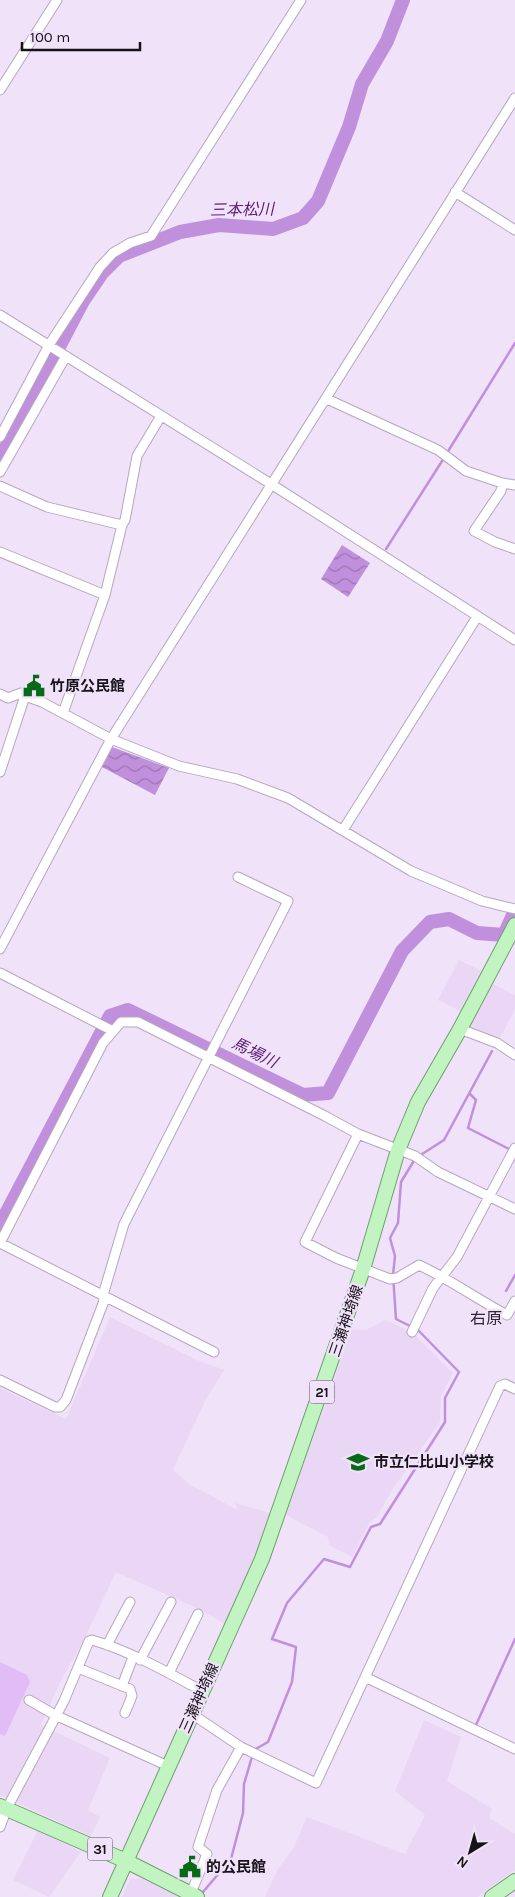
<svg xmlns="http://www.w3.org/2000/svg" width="515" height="1897" viewBox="0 0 515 1897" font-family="Karla,'Noto Sans JP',sans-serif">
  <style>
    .built { fill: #ead7f5 }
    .green { fill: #e1bcf7 }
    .water { fill: url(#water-waves) }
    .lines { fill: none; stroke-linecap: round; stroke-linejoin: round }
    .stream { stroke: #c090dd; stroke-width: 2.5 }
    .river { stroke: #c090dd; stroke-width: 14 }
    .minor-casing { stroke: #b5a7be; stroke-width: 11 }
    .primary-casing { stroke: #6ca06d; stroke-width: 16 }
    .minor { stroke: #fff; stroke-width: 9 }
    .primary { stroke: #c2f4c2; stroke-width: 14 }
    .labels { text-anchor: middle; stroke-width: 4.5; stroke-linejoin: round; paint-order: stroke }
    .shield { fill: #f0e2f9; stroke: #58505d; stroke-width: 1 }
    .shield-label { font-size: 14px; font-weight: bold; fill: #17121a }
    .poi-label { font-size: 15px; font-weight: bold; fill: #17121a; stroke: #f0e2f9; text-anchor: start }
    .street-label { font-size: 15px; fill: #17121a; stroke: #f0e2f9 }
    .water-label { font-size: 16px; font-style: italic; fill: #581b75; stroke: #f0e2f9 }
    .neighbourhood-label { font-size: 16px; fill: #302536; stroke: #f0e2f9 }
  </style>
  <defs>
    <pattern id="water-waves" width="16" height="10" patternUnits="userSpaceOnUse" patternTransform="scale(1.25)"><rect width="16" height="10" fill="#c090dd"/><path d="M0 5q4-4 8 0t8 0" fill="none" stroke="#9b74b2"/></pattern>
  </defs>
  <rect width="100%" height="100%" fill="#f0e2f9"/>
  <!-- built -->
  <path class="built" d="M459,960l25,12 -3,6 34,17v14l-20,39 -42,-18 9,-18 -24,-12z
    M110,1317l87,43 27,10 -18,29 -33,71 17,15 48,25 -3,-7 38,11 -46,111 -28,-16 -83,-37 -32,68 -24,42 -19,43 69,33 -22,52 12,7 -9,19 -91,-41v-407l66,31z
    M385,1320l27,12 41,41 -12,23 -1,26 -46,65 -18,31 -6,4 -18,35 -23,-12 -1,-8 -42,-22 66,-186 14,1z
    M424,1720l37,17 -14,44 45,28 -3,9 26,16v36l-38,27h-212l13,-28 16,-22 13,-30 98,37 20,-39 -30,-24z
    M38,1830l43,22 -32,45 -36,-17z
    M130,1879h12l37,18h-57z"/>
  <!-- green -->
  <path class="green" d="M0,1662l27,13 3,7 -25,54 -5,-2z"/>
  <!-- water -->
  <path class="water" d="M342,545l28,18 -22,34 -27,-18z
    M112,747l57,21 -14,27 -53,-28z"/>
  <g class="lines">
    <!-- stream -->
    <path class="stream" d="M447,453l68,-110
      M386,549l58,-91
      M470,1094l6,6 -8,28 41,21
      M419,1156l25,-16 48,-89
      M506,1291l9,-16
      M412,1327l-16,-8 -3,-44 2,-19 -5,-18 8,-15 3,-41 14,-23
      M476,1725l39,-86
      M203,1892l28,-33 12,-46 1,-29 10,-34 14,-8 24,-60 4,-35 -24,-8 15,-36 37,-44 26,8 21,-40 9,-3 65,-102v-24l14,-26 -42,-43"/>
    <!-- river -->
    <path class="river" d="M0,459l83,-158 19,-28 17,-17 61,-24 39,-7 54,4 30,-11 15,-17 31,-74 13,-43 25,-43 16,-41
      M0,1225l110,-209 18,-6 175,85 25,-2 74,-142 28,-29 19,-3 28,14 27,2 9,-20"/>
    <!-- minor casing -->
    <g class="minor-casing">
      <path id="minor" d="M0,90l57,-90
        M455,192l60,38
        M0,315l271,169 244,156
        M327,399l111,51 28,21 36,12 13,2
        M0,437l49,-92 51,-78 13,-14 17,-10 21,-7 150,-236
        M0,472l66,-116
        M502,483l-1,8 -27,40 21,11 20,7
        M0,486l47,21 75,18
        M0,552l105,43
        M0,694l8,4 13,-5 4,3 17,6 69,37 68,27 58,13 51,19 123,73 71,30 33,8
        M63,713l42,-118 17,-70 3,-5 12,-64 24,-40
        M0,772l25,-76
        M343,830l134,-213
        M0,949l111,-210 404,-641
        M0,973l113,58
        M460,1029l37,14 18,12
        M358,1134l-53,108 31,16 54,21 7,-1 22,-13c30,14 58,34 88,50l8,-14
        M0,1243l103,-200 18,-21h17l187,94 33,18 57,22 23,16 77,37
        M0,1243l214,109
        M412,1332l21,-44 24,-31 58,-109
        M0,1380l55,27h5l6,-7 38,-99 -1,-6 21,-71 164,-323 -50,-24
        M107,1645l23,-43
        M140,1660l31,-58
        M78,1668l52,21 2,7 -7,17
        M169,1673l29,-59
        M365,1677l150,72
        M122,1686l11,-29
        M29,1700l26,15 113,51
        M192,1714l49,33 75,36 184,-397 5,-2 10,5
        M0,1827l7,-19 57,-107 25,-60 3,-1c38,11 75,32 110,51
        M191,1893l16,-39 -9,-7 19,-57 24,-43"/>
    </g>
    <!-- primary casing -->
    <g class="primary-casing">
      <path id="primary" d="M0,1806l126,55 71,36
        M110,1897l152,-338 101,-290 35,-119 20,-48 42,-73 55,-104
        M492,1897l23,-16"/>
    </g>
    <!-- minor -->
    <use href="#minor" class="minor"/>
    <!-- primary -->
    <use href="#primary" class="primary"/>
  </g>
  <!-- icons -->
  <defs>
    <g id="civic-bare" transform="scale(1.725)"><path d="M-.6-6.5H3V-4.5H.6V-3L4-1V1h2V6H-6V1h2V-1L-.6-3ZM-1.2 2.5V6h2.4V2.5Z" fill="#066a17" stroke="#f0e2f9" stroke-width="2.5" paint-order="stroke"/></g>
    <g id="school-bare" transform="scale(1.725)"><path d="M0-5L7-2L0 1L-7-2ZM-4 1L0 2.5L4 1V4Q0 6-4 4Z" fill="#066a17" stroke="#f0e2f9" stroke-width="2.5" paint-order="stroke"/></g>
  </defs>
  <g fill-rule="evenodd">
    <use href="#civic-bare" x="34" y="686"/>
    <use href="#school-bare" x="358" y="1462"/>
    <use href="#civic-bare" x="190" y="1867"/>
  </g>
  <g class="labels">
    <!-- shield labels -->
    <g class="shield">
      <rect x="309.5" y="1380.5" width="25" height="23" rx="4"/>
      <rect x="87.5" y="1837.5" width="25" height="23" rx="4"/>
    </g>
    <g class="shield-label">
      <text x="322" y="1397">21</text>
      <text x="100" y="1854">31</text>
    </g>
    <!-- poi labels -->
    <g class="poi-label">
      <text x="50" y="691">竹原公民館</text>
      <text x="374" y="1467">市立仁比山小学校</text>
      <text x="206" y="1872">的公民館</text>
    </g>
    <!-- street labels -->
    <g class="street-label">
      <text transform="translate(346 1321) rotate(-71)" y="5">三瀬神埼線</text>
      <text transform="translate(199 1698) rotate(-66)" y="5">三瀬神埼線</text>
    </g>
    <!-- water labels -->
    <g class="water-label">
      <text transform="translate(242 209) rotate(-1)" y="6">三本松川</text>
      <text transform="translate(255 1052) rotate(26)" y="6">馬場川</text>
    </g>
    <!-- neighbourhood labels -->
    <g class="neighbourhood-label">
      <text x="486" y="1324">右原</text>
    </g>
  </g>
  <!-- north arrow -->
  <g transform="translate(470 1852) rotate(217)" stroke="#f0e2f9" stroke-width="4" paint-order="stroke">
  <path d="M0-4L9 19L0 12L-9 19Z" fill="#17121a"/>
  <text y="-8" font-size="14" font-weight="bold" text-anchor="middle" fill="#17121a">N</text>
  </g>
  <!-- scale -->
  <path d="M22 42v8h118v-8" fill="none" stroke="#17121a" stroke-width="2.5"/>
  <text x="30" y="42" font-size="15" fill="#17121a" stroke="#f0e2f9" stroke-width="4" paint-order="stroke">100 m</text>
</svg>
